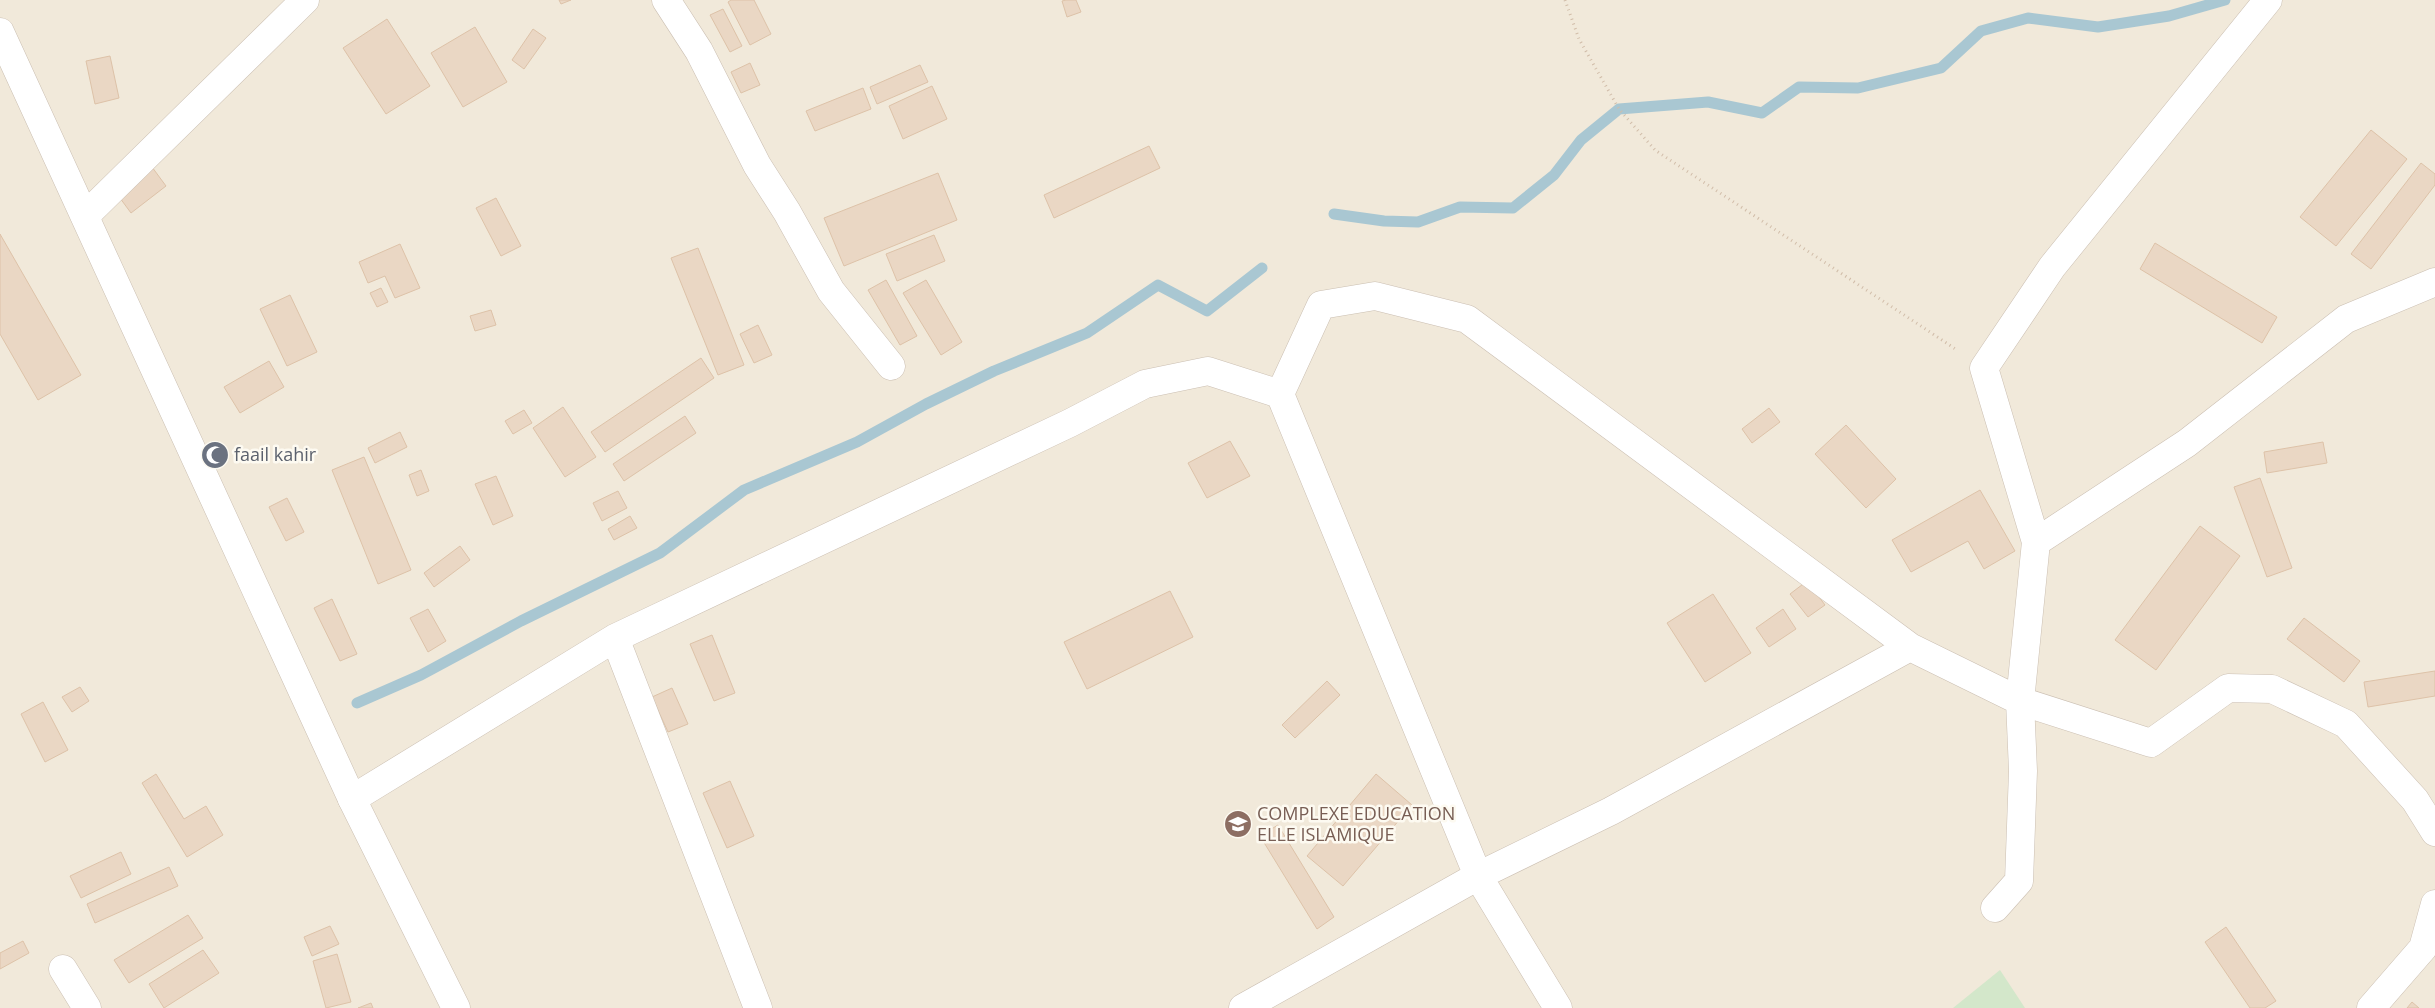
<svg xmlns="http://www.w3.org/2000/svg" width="2435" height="1008" viewBox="0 0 2435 1008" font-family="'Open Sans',sans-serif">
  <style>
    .residential { fill: #f1e9da }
    .green { fill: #d3e7ca }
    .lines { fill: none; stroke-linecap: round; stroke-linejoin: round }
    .stream { stroke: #a9c7d2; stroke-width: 11 }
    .building { fill: #ead7c4; stroke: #ddc2a8 }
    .minor-casing { stroke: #cbbfb2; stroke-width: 29 }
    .tertiary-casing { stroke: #cbbfb2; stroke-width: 29 }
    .path { stroke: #d1bda9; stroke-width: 3; stroke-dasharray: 1 4; stroke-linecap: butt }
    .minor { stroke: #fff; stroke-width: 28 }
    .tertiary { stroke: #fff; stroke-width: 28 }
    .labels { text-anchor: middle; stroke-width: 5; stroke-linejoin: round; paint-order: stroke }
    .worship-label { font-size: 18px; fill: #5b616d; stroke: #fdfaf1; text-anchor: start }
    .education-label { font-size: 18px; fill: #785e54; stroke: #fdfaf1; text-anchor: start }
  </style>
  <rect width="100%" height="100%" fill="#faf6eb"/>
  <!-- residential -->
  <path class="residential" d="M0,0h2435v1008h-2435z"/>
  <!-- green -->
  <path class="green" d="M2000,970l25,38h-72z"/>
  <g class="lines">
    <!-- stream -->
    <path class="stream" d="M1334,214l50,7 34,1 42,-15 53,1 41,-33 27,-35 38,-31 89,-7 54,11 37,-26 59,1 83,-20 40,-37 47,-13 70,9 71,-11 56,-16
      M357,703l64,-28 100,-54 139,-68 84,-63 113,-48 69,-38 68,-33 93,-38 71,-48 49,26 55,-43"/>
  </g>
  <!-- building -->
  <path class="building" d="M559,0h12l-10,4z
    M731,0h23l17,34 -21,11 -22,-43z
    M1066,0h10l5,12 -14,5 -5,-16z
    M723,9l19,37 -12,6 -20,-37z
    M387,19l43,67 -44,28 -43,-66z
    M475,27l32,55 -44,25 -32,-54z
    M533,29l13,9 -22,31 -12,-9z
    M110,56l9,42 -24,6 -9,-43z
    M750,63l10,22 -19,8 -10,-21z
    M920,65l8,17 -51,22 -7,-17z
    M932,86l15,33 -44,20 -14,-33z
    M863,88l8,21 -56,22 -9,-20z
    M2371,130l36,29 -71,87 -36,-29z
    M1149,146l11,22 -106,50 -10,-23z
    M2421,163l14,11v11l-64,84 -20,-15z
    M152,167l14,19 -35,27 -14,-19z
    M938,173l19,47 -113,46 -20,-48z
    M496,198l25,48 -20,10 -25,-48z
    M0,234l81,141 -43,25 -38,-66z
    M934,235l11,26 -48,20 -11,-27z
    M2155,243l122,74 -15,26 -122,-74z
    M400,244l20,44 -25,10 -10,-22 -17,7 -9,-21z
    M698,248l46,117 -26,10 -47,-117z
    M886,280l31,56 -17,9 -32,-55z
    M926,280l36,62 -21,13 -38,-62z
    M381,288l7,14 -11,5 -7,-14z
    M290,295l27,57 -30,14 -27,-57z
    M491,310l5,15 -21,6 -5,-15z
    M758,325l14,30 -18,8 -14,-29z
    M701,358l13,20 -109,74 -14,-20z
    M269,361l15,26 -44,26 -16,-26z
    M563,407l33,50 -31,20 -32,-49z
    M1769,408l11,14 -28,21 -10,-14z
    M524,410l8,13 -19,11 -8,-13z
    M685,416l11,17 -72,48 -11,-17z
    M1846,425l50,54 -30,29 -51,-54z
    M400,432l7,15 -32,16 -7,-15z
    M1230,441l20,35 -43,22 -19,-35z
    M2323,442l4,21 -60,10 -3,-21z
    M364,457l47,113 -33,14 -46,-114z
    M421,470l8,21 -12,5 -8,-21z
    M496,476l17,40 -20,9 -18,-41z
    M2260,478l32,90 -25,9 -33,-90z
    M1980,490l35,61 -31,18 -16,-28 -57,31 -19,-32z
    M618,491l9,17 -25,13 -9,-18z
    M287,498l17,34 -18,9 -17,-34z
    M630,516l7,12 -23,12 -6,-11z
    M2200,526l40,30 -84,114 -41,-30z
    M460,546l10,14 -36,27 -10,-14z
    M1807,581l18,24 -17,12 -18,-23z
    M1170,591l23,46 -106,52 -23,-47z
    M1713,594l38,59 -46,29 -38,-59z
    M332,599l25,55 -17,7 -26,-53z
    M428,609l18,32 -18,11 -18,-34z
    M1783,609l13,20 -27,18 -13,-19z
    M2304,618l56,43 -16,21 -57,-43z
    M712,635l23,58 -21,8 -24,-57z
    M2435,671v25l-67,11 -4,-25z
    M1327,681l13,14 -45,43 -13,-13z
    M80,687l9,14 -17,11 -10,-15z
    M672,688l16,36 -20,8 -16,-35z
    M43,702l25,48 -23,12 -24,-48z
    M156,774l28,45 22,-13 17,29 -36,22 -45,-74z
    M1376,774l36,31 -69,81 -36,-30z
    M730,781l24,55 -27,12 -24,-55z
    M1278,825l56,92 -17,12 -57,-93z
    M121,852l10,22 -50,24 -11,-22z
    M169,867l9,19 -83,37 -8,-19z
    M188,915l15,23 -74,45 -15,-23z
    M330,926l9,18 -27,12 -8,-19z
    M2226,927l50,74 -11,7h-15l-45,-66z
    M23,941l6,12 -29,16v-16z
    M203,950l16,23 -55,35 -15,-24z
    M337,954l14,48 -25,6 -13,-47z
    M2412,1002l7,6h-12z
    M371,1003l2,5h-15z"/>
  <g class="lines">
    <!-- minor casing -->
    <g class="minor-casing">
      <path id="minor" d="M666,0l33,51 58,114 30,47 44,79 60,75
        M85,216l220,-216
        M2036,542l151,-99 159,-124 89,-37
        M615,638l143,370
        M352,799l263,-161 455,-215 75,-39 63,-13 72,23
        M1995,908l24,-27 4,-110 -3,-70 16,-159 -52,-174 68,-101 216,-267
        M63,969l24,39
        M1243,1008l235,-132 133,-65 299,-164 110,54 131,42 77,-55 44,1 74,35 69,76 20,32
        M1558,1008l-80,-132 -198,-482 41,-89 54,-9 92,23 443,328
        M2371,1008l52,-60 12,-44"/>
    </g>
    <!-- tertiary casing -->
    <g class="tertiary-casing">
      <path id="tertiary" d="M0,32l352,767 104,209"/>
    </g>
    <!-- path -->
    <path class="path" d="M1565,0l14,39 40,70 36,41 302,200"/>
    <!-- minor -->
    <use href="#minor" class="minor"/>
    <!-- tertiary -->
    <use href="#tertiary" class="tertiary"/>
  </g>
  <!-- icons -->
  <defs>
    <g id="mosque-disc" transform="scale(1.4375)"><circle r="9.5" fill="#6b7280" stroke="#fdfaf1"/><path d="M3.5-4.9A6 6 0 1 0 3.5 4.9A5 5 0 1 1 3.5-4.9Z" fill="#fff"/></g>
    <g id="school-disc" transform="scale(1.4375)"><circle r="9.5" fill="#8d6e63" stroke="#fdfaf1"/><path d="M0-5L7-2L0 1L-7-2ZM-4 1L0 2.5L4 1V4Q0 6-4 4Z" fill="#fff"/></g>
  </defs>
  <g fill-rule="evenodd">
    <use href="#mosque-disc" x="215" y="455"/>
    <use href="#school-disc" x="1238" y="824"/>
  </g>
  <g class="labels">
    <!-- worship labels -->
    <g class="worship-label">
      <text x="234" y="461">faail kahir</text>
    </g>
    <!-- education labels -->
    <g class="education-label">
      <text x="1257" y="820">COMPLEXE EDUCATION<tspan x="1257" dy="21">ELLE ISLAMIQUE</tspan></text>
    </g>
  </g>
</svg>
